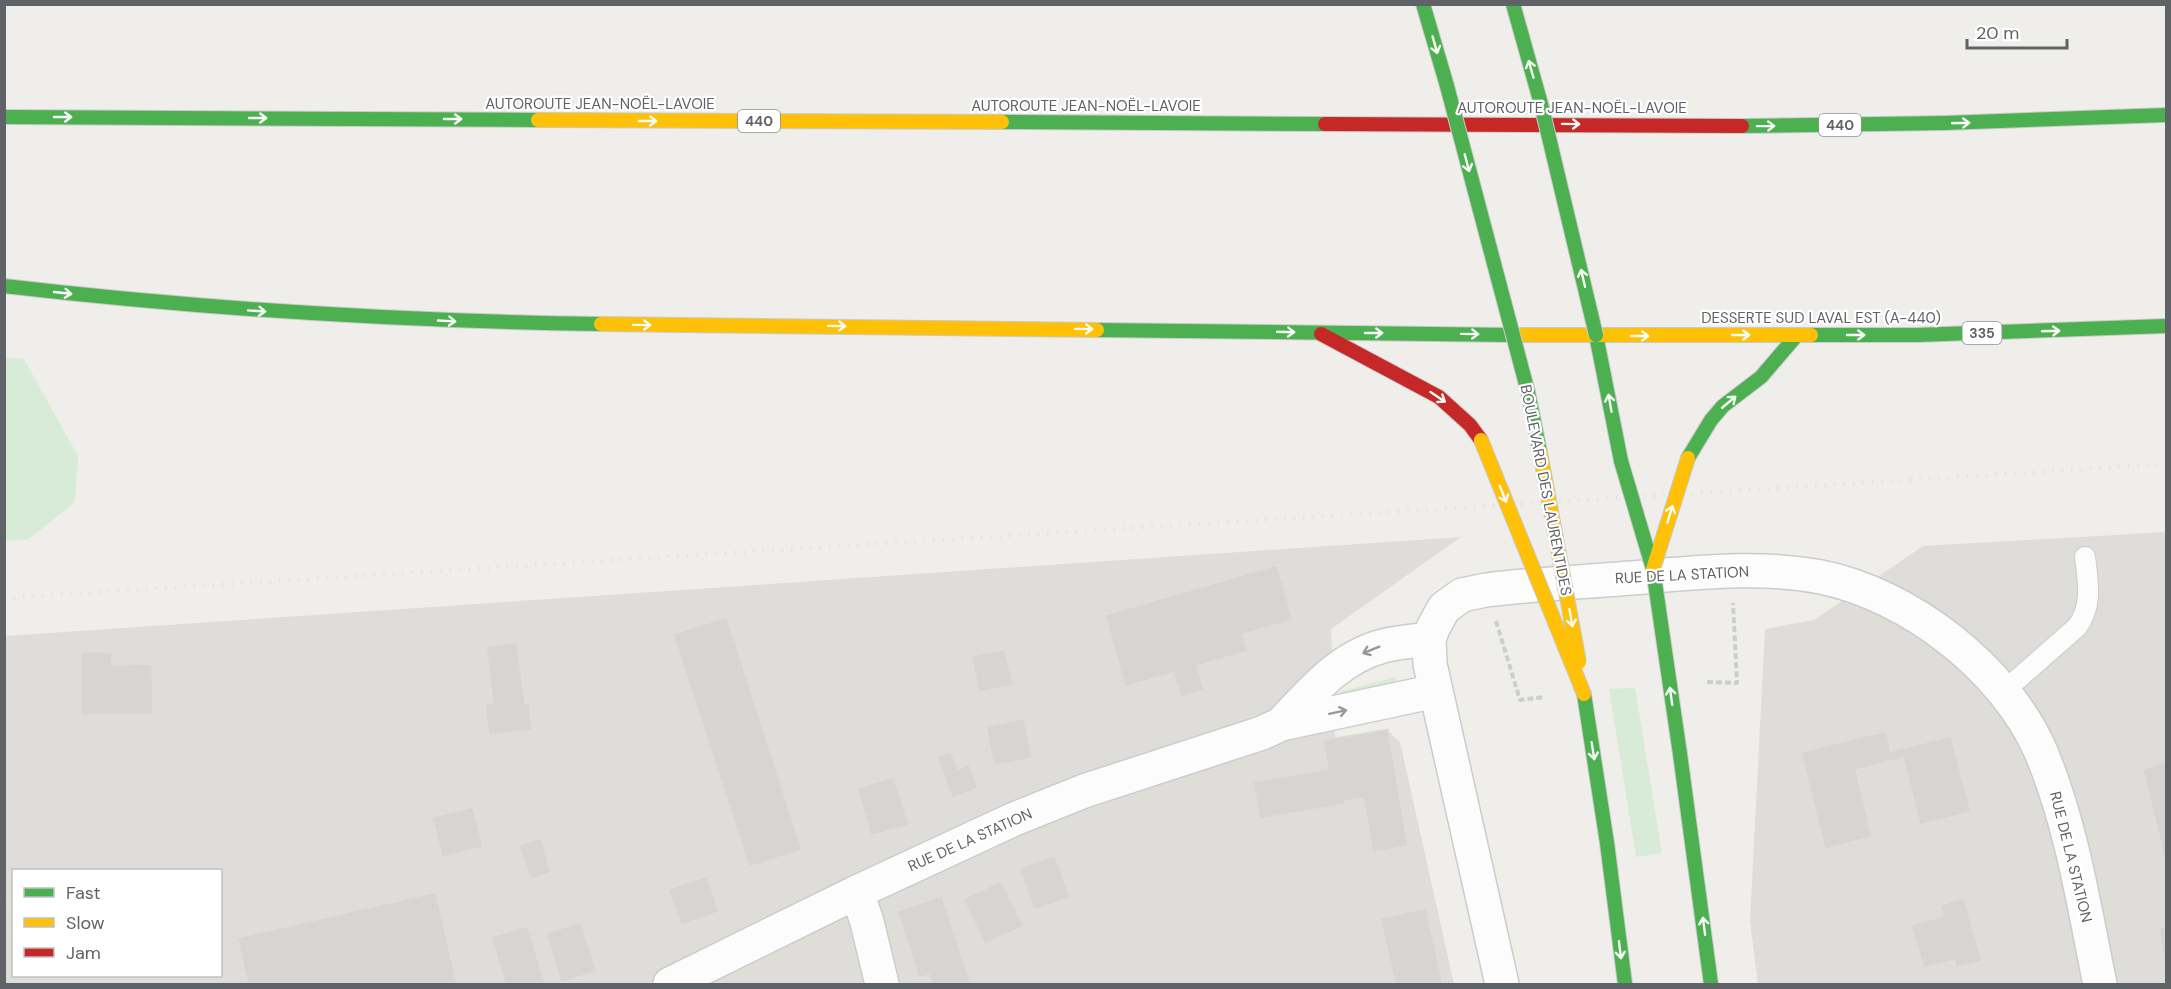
<svg xmlns="http://www.w3.org/2000/svg" width="2171" height="989" viewBox="0 0 2171 989" font-family="'DM Sans',sans-serif">
  <style>
    .industrial { fill: #dfddda; fill-rule: evenodd }
    .green { fill: #d8ebd6 }
    .building { fill: #d6d5d3; stroke: #deddd9; stroke-width: 1.5 }
    .lines { fill: none; stroke-linecap: round; stroke-linejoin: round }
    .lane-casing { stroke: #cbcccc; stroke-width: 22 }
    .street-casing { stroke: #cbcccc; stroke-width: 36 }
    .fast-casing { stroke: #cacacb; stroke-width: 16 }
    .slow-casing { stroke: #cacacb; stroke-width: 16 }
    .jam-casing { stroke: #cacacb; stroke-width: 16 }
    .path { stroke: #cacfcc; stroke-width: 4; stroke-dasharray: 6 3; stroke-linecap: butt }
    .lane { stroke: #fdfcfc; stroke-width: 20 }
    .street { stroke: #fdfcfc; stroke-width: 33 }
    .fast { stroke: #4caf50; stroke-width: 14 }
    .slow { stroke: #ffc107; stroke-width: 14 }
    .jam { stroke: #c62828; stroke-width: 14 }
    .rail { stroke: #e4e4e4; stroke-width: 4.5; stroke-dasharray: 1.5 8; stroke-linecap: butt }
    .fast-bridge-casing { stroke: #cacacb; stroke-width: 16; stroke-linecap: butt }
    .slow-bridge-casing { stroke: #cacacb; stroke-width: 16; stroke-linecap: butt }
    .fast-bridge { stroke: #4caf50; stroke-width: 14 }
    .slow-bridge { stroke: #ffc107; stroke-width: 14 }
    .oneway { stroke: #f6fbf6 }
    .oneway2 { stroke: #96999c }
    .labels { text-anchor: middle; stroke-width: 4.5; stroke-linejoin: round; paint-order: stroke }
    .shield { fill: #fff; stroke: #8f9295; stroke-width: 1.5 }
    .shield-label { font-size: 14px; font-weight: bold; fill: #5f6368 }
    .street-label { font-size: 15px; fill: #5f6368; stroke: #fff }
  </style>
  <rect width="100%" height="100%" fill="#efeeea"/>
  <!-- industrial -->
  <path class="industrial" d="M2166,532v452h-408l-8,-63 15,-292 49,-9 109,-74z
    M1461,537l-130,92 4,111 52,-10 13,12 54,242h-1449v-348zM14,870h206v106h-206z"/>
  <!-- green -->
  <path class="green" d="M5,357l19,2 54,97 -3,46 -46,37 -24,2z
    M1395,677l2,5 -56,16 -2,-6z
    M1635,688l27,165 -26,4 -27,-168z"/>
  <!-- building -->
  <path class="building" d="M1277,565l16,55 -50,14 5,17 -51,15 7,24 -23,7 -8,-24 -48,14 -20,-72z
    M727,617l75,233 -53,17 -76,-233z
    M517,642l8,62 4,-1 3,27 -43,5 -4,-31 8,-1 -7,-57z
    M1005,649l8,36 -34,7 -8,-36z
    M81,652h31v13l40,-1 1,50 -72,1z
    M1024,718l8,40 -38,8 -8,-39z
    M1388,729l20,117 -35,6 -10,-54 -18,3 1,3 -86,15 -7,-37 75,-13 -5,-29z
    M1886,731l5,20 60,-15 20,76 -51,13 -17,-67 -47,12 16,67 -47,12 -24,-97z
    M951,751l7,18 11,-5 9,24 -26,10 -15,-41z
    M2166,761v103l-23,-94z
    M894,777l15,48 -38,11 -14,-48z
    M473,807l10,40 -41,10 -10,-40z
    M541,838l10,35 -21,6 -11,-34z
    M1055,855l15,43 -36,12 -15,-42z
    M707,876l12,36 -38,13 -13,-36z
    M1001,881l23,45 -39,18 -22,-45z
    M436,892l21,92h-209l-11,-46z
    M942,896l29,88h-39l-3,-9 -10,3 -22,-67z
    M1964,898l18,63 -26,7 -2,-8 -30,8 -13,-43 32,-9 -3,-11z
    M1426,908l17,76h-48l-15,-66z
    M581,922l16,49 -36,12 -15,-50z
    M528,926l17,58h-40l-14,-47z
    M2166,927v44l-7,-43z"/>
  <g class="lines">
    <!-- lane casing -->
    <g class="lane-casing">
      <path id="lane" d="M2003,692l74,-65c16,-21 11,-46 8,-70"/>
    </g>
    <!-- street casing -->
    <g class="street-casing">
      <path id="street" d="M1281,724c29,-31 59,-67 102,-78 14,-4 30,-5 46,-7
        M857,892l10,30 15,62
        M670,984l187,-92 155,-72 72,-29 178,-58 19,-9 155,-33
        M1502,984l-72,-320 -1,-25 4,-11 11,-20 18,-13 24,-5c48,-6 97,-8 145,-12 63,-5 127,-13 190,-1 89,18 184,92 220,175 31,74 43,155 59,232"/>
    </g>
    <!-- fast casing -->
    <g class="fast-casing">
      <path id="fast" d="M1423,4l24,82
        M4,117l534,3
        M1002,122l323,2
        M1742,126l202,-3 222,-8
        M4,286c198,23 397,35 597,38
        M1097,330l415,5
        M1596,335l25,126
        M1811,335h106l249,-9
        M1688,458l23,-38 12,-14 38,-29 36,-42
        M1584,694l23,149 18,141
        M1680,754l31,230"/>
    </g>
    <!-- slow casing -->
    <g class="slow-casing">
      <path id="slow" d="M538,120l464,2
        M601,324l496,6
        M1512,335h299"/>
    </g>
    <!-- jam casing -->
    <g class="jam-casing">
      <path id="jam" d="M1325,124l417,2
        M1321,334l118,63 31,28 11,15"/>
    </g>
    <!-- path -->
    <path class="path" d="M1496,621l24,79 24,-3
      M1707,682l30,1 -4,-80"/>
    <!-- lane -->
    <use href="#lane" class="lane"/>
    <!-- street -->
    <use href="#street" class="street"/>
    <!-- fast -->
    <use href="#fast" class="fast"/>
    <!-- slow -->
    <use href="#slow" class="slow"/>
    <!-- jam -->
    <use href="#jam" class="jam"/>
    <!-- rail -->
    <path class="rail" d="M4,598l2162,-134
      M4,865l10,7
      M4,899l10,8"/>
    <!-- fast-bridge casing -->
    <g class="fast-bridge-casing">
      <path id="fast-bridge" d="M1513,4l28,100 55,231
        M1447,86l81,306 12,60
        M1621,461l32,108 27,185"/>
    </g>
    <!-- slow-bridge casing -->
    <g class="slow-bridge-casing">
      <path id="slow-bridge" d="M1481,440l103,254
        M1540,452l39,210
        M1653,569l35,-111"/>
    </g>
    <!-- fast-bridge -->
    <use href="#fast-bridge" class="fast-bridge"/>
    <!-- slow-bridge -->
    <use href="#slow-bridge" class="slow-bridge"/>
  </g>
  <!-- one-way arrows -->
  <defs><path id="oneway-shaft" d="M-6 0H5M1.5-3L5.5 0L1.5 3" fill="none" stroke-width="1.6" stroke-linecap="round" stroke-linejoin="round" transform="scale(1.5)"/></defs>
  <g class="oneway">
    <use href="#oneway-shaft" transform="translate(1435 45) rotate(74)"/>
    <use href="#oneway-shaft" transform="translate(1531 69) rotate(-106)"/>
    <use href="#oneway-shaft" transform="translate(63 117)"/>
    <use href="#oneway-shaft" transform="translate(258 118)"/>
    <use href="#oneway-shaft" transform="translate(453 119)"/>
    <use href="#oneway-shaft" transform="translate(648 121)"/>
    <use href="#oneway-shaft" transform="translate(1961 123) rotate(-2)"/>
    <use href="#oneway-shaft" transform="translate(1571 124) rotate(1)"/>
    <use href="#oneway-shaft" transform="translate(1766 126) rotate(-1)"/>
    <use href="#oneway-shaft" transform="translate(1467 163) rotate(75)"/>
    <use href="#oneway-shaft" transform="translate(1583 278) rotate(-103)"/>
    <use href="#oneway-shaft" transform="translate(63 293) rotate(6)"/>
    <use href="#oneway-shaft" transform="translate(257 311) rotate(4)"/>
    <use href="#oneway-shaft" transform="translate(447 321) rotate(3)"/>
    <use href="#oneway-shaft" transform="translate(642 325) rotate(1)"/>
    <use href="#oneway-shaft" transform="translate(837 326) rotate(1)"/>
    <use href="#oneway-shaft" transform="translate(1084 329) rotate(1)"/>
    <use href="#oneway-shaft" transform="translate(2051 331) rotate(-2)"/>
    <use href="#oneway-shaft" transform="translate(1286 332) rotate(2)"/>
    <use href="#oneway-shaft" transform="translate(1374 333)"/>
    <use href="#oneway-shaft" transform="translate(1470 334) rotate(1)"/>
    <use href="#oneway-shaft" transform="translate(1741 335)"/>
    <use href="#oneway-shaft" transform="translate(1856 335)"/>
    <use href="#oneway-shaft" transform="translate(1640 336)"/>
    <use href="#oneway-shaft" transform="translate(1438 397) rotate(34)"/>
    <use href="#oneway-shaft" transform="translate(1729 402) rotate(-40)"/>
    <use href="#oneway-shaft" transform="translate(1610 403) rotate(-100)"/>
    <use href="#oneway-shaft" transform="translate(1503 494) rotate(68)"/>
    <use href="#oneway-shaft" transform="translate(1670 514) rotate(-73)"/>
    <use href="#oneway-shaft" transform="translate(1571 618) rotate(80)"/>
    <use href="#oneway-shaft" transform="translate(1671 696) rotate(-98)"/>
    <use href="#oneway-shaft" transform="translate(1593 751) rotate(81)"/>
    <use href="#oneway-shaft" transform="translate(1704 926) rotate(-97)"/>
    <use href="#oneway-shaft" transform="translate(1620 950) rotate(83)"/>
  </g>
  <g class="oneway2">
    <use href="#oneway-shaft" transform="translate(1371 650) rotate(158)"/>
    <use href="#oneway-shaft" transform="translate(1338 712) rotate(-12)"/>
  </g>
  <g class="labels">
    <!-- shield labels -->
    <g class="shield">
      <rect x="738" y="110" width="42" height="22" rx="4.5"/>
      <rect x="1819" y="114" width="42" height="22" rx="4.5"/>
      <rect x="1962.5" y="322" width="39" height="22" rx="4.5"/>
    </g>
    <g class="shield-label">
      <text x="759" y="126">440</text>
      <text x="1840" y="130">440</text>
      <text x="1982" y="338">335</text>
    </g>
    <!-- street labels -->
    <g class="street-label">
      <text x="600" y="109">AUTOROUTE JEAN-NOËL-LAVOIE</text>
      <text x="1086" y="111">AUTOROUTE JEAN-NOËL-LAVOIE</text>
      <text x="1572" y="113">AUTOROUTE JEAN-NOËL-LAVOIE</text>
      <text x="1821" y="323">DESSERTE SUD LAVAL EST (A-440)</text>
      <text transform="translate(1546 490) rotate(79)" y="5">BOULEVARD DES LAURENTIDES</text>
      <text transform="translate(1682 575) rotate(-3)" y="5">RUE DE LA STATION</text>
      <text transform="translate(970 840) rotate(-24)" y="5">RUE DE LA STATION</text>
      <text transform="translate(2071 857) rotate(76)" y="5">RUE DE LA STATION</text>
    </g>
  </g>
  <!-- border -->
  <rect width="2171" height="989" fill="none" stroke="#5f6368" stroke-width="12"/>
  <!-- legend -->
  <rect x="12" y="869" width="210" height="108" fill="#ffffff" stroke="#bfc1c3" stroke-width="1.5"/>
  <rect x="24" y="888" width="30" height="9" fill="#4caf50" stroke="#bfc1c3" stroke-width="1.5"/>
  <text x="66" y="899" font-size="18" fill="#5f6368">Fast</text>
  <rect x="24" y="918" width="30" height="9" fill="#ffc107" stroke="#bfc1c3" stroke-width="1.5"/>
  <text x="66" y="929" font-size="18" fill="#5f6368">Slow</text>
  <rect x="24" y="948" width="30" height="9" fill="#c62828" stroke="#bfc1c3" stroke-width="1.5"/>
  <text x="66" y="959" font-size="18" fill="#5f6368">Jam</text>
  <!-- scale -->
  <path d="M1967 39v9h100v-9" fill="none" stroke="#5f6368" stroke-width="3"/>
  <text x="1976" y="39" font-size="18" fill="#5f6368" stroke="#ffffff" stroke-width="4.5" paint-order="stroke">20 m</text>
</svg>
